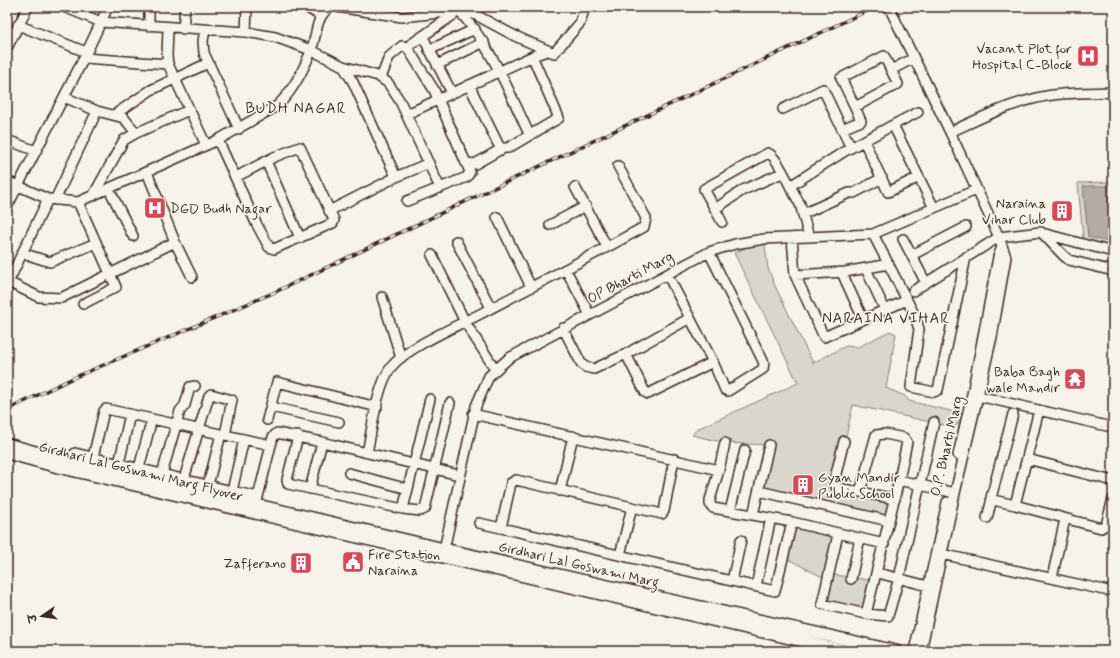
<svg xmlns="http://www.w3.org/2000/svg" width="1120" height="658" viewBox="0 0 1120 658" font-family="Mynerve,'Playpen Sans Deva',sans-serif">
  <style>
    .green { fill: #dbd6cb; stroke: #8b8074 }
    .water { fill: #b4aca0; stroke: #84786c }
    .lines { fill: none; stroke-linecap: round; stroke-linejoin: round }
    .minor-casing { stroke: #3b2a1e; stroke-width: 12 }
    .major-casing { stroke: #3b2a1e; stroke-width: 14 }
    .minor { stroke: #f7f3e8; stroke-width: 9 }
    .major { stroke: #f7f3e8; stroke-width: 11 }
    .rail-casing { stroke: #3b2a1e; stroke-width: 3.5 }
    .rail { stroke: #f7f3e8; stroke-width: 2; stroke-dasharray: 6; stroke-linecap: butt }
    .labels { text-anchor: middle; stroke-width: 3.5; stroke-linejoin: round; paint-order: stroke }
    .poi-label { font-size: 14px; fill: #3b2a1e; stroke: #f7f3e8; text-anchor: end }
    .street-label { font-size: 14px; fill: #3b2a1e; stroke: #f7f3e8 }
    .neighbourhood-label { font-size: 15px; letter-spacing: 1px; fill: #3b2a1e; stroke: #f7f3e8 }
  </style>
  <rect width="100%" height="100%" fill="#f7f3e8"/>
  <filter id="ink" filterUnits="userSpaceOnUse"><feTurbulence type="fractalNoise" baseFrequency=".025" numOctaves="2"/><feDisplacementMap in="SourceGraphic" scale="8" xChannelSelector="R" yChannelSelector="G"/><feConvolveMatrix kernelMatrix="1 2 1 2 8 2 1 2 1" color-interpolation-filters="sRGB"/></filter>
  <g filter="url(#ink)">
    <!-- green -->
    <path class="green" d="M1113,182v65l-30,-8 -5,-56z
      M764,239l4,29 7,18 38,77 33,-17 12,1 32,-16 6,3 -10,54 19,8 4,5 54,13 -5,10 -5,3 -100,-22 -18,80 60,14 -6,22 -130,-30 10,-46 -44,-2 -33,-8 5,-6 101,-46 -64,-130z
      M1111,386h2v37h-5z
      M792,522l46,12 -9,40 46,7 -9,33 -44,-9 4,-26 -42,-22z"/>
    <!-- water -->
    <path class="water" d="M1083,186h30v57l-25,-6z"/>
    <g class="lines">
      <!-- minor casing -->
      <g class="minor-casing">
        <path id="minor" d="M64,7l37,15 145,10 29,5 36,13 32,16 35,10 10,7 12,18 40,87
          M306,7l15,9
          M337,7l65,10 55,-6
          M889,7l61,125 49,105 7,20 -14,80 -37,156 -34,158
          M459,11c32,35 50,80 70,123
          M18,25l68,27
          M149,26v-19
          M168,28l-1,28 1,8 38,81
          M183,29l2,-22
          M205,30l-2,11 1,12 35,76
          M246,32l1,-25
          M423,37l29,56
          M407,47l52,-36 15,3 41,22 39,17 26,-30 5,-16
          M7,48l21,-41
          M429,50l46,-21
          M884,56l14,28 -43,23 -14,-29z
          M84,58l84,6
          M437,65l47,-23
          M891,70l23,-12
          M381,78l8,-21 13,-11 5,1 27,43 36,82 -3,5 -60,24
          M469,85l32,65
          M783,109l40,-20 28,59
          M97,111l27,7 12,15
          M407,114l128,-59
          M114,115l37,-25 57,-27
          M893,125l25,-13
          M842,129l19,-8 -6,-14
          M950,132c27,-12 54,-26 83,-33 26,-7 54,-6 80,-7
          M7,140l29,11
          M218,140l38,83 13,24 5,2 59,-26 1,-3 -34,-73 -26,10 -38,20
          M864,141l24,51 31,-15
          M266,161l34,77
          M467,163l8,1 28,-16h5l51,-30 -26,-60 2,-3 12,-4
          M782,173l-39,17 -28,19 -11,-20 64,-36c7,2 18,25 22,33
          M396,177l33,-14
          M7,181l41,18 30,3 140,-62 59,-34c16,-15 26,-35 34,-55 6,-15 4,-36 20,-44
          M575,187l32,60
          M109,189l24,47
          M93,196l31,-56 12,-7 53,-23
          M55,200l42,-89 -33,-14
          M78,202l38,85 -33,17
          M7,207l77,-149 24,-51
          M715,209l7,13
          M329,211l67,-34 -43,-95 -10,-16
          M803,214l46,-21h5l28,-15
          M497,217l34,70
          M550,225l36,-19
          M1042,233l71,19
          M873,234l41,80 5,15 -8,58 23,5 4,-2 28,-133
          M809,237l-9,-33 -10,-18 55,-35 48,-26 41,83
          M792,238l3,37 29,62 83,-37
          M903,239l23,44
          M456,241l35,67
          M175,242l17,35
          M22,253l28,9 46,-19
          M432,255l33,67 30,47
          M912,255l54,-28
          M866,269l19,41
          M566,270l24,45
          M842,273l21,46
          M667,274l46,88 12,28 3,1 35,-22 1,-6 -55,-111
          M795,275l50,-3 44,-8
          M8,282l31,15 22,1 114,-56 -28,-70
          M7,285l41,-86
          M913,291l86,-54 42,-5 23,24 5,4 44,11
          M382,297l19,61
          M563,328l18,35 4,4 9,2 32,-15 64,-36
          M626,354l19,38 3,2 65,-32
          M974,395l133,31h6
          M271,407l68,15
          M1039,410l-24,95 86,23 5,-3 7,-26
          M473,414l246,56 6,-27
          M1013,414l-22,84 2,2 22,5
          M267,420l10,-38 100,25
          M298,436l-11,44 1,4 115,25 27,-110
          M244,439l-12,52 26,6
          M844,441l-10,41 3,6 23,4 16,-57 9,-1 19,4 3,4 -8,38 56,13
          M75,453l157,38
          M367,453c5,-23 10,-69 25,-87 16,-19 65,-40 88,-52 55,-29 110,-57 164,-87l2,-9 -28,-52
          M958,455l14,-61 26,-137 4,-10
          M93,457l11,-46 2,-2 165,36
          M1027,459l86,22
          M119,464l11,-50
          M139,468l13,-49
          M349,473l59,16
          M162,474l18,-63 5,-6 5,-18 5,-1
          M184,479l25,-83 2,-2 21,6 -7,35
          M208,485l13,-51
          M310,489l12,-47
          M560,491l13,-55
          M759,491l130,30
          M860,492l35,7
          M256,505l17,-68 4,-4 45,9 137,33
          M403,509l17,2 5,-2 25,-106
          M730,511l15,-61
          M753,515l16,-70
          M987,518l5,-19
          M792,522l92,22
          M479,523l22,5 10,-45 5,-3 146,34 2,-3 10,-52
          M501,528l274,63 17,-69 -79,-14 -3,-4v-4l9,-30
          M838,534l-16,70 44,10 22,2 11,-38 35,-156
          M937,553l176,39
          M443,554l33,-148 13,-30 20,-18 200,-106 26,-8 29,-5 109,-5 103,-44
          M620,555l12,-48
          M878,573l50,13
          M1052,578l13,-59
          M851,579l9,-41
          M732,581l9,-41
          M756,586l15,-68
          M866,614l33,-134
          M914,651l33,-149"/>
      </g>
      <!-- major casing -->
      <g class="major-casing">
        <path id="major" d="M7,444l50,14 387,91 452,102
          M7,453l51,14 787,184"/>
      </g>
      <!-- minor -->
      <use href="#minor" class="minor"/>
      <!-- major -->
      <use href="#major" class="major"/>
      <!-- rail casing -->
      <g class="rail-casing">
        <path id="rail" d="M7,410l66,-32 200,-85 602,-286"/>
      </g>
      <!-- rail -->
      <use href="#rail" class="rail"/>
    </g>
  </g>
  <!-- icons -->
  <defs>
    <g id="hospital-square" transform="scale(1.15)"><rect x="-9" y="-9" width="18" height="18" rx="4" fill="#d1495b" stroke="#f7f3e8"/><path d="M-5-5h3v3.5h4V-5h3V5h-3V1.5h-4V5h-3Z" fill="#fff"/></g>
    <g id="building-square" transform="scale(1.15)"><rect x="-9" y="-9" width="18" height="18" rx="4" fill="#d1495b" stroke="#f7f3e8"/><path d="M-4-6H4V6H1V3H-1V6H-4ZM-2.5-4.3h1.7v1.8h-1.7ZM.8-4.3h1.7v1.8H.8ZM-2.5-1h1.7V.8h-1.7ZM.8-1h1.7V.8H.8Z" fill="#fff"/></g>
    <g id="temple-square" transform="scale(1.15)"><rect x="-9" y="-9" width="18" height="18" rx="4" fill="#d1495b" stroke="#f7f3e8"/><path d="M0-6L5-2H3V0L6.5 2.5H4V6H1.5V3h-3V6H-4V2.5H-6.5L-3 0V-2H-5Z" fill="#fff"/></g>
    <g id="civic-square" transform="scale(1.15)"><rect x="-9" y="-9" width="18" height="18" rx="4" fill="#d1495b" stroke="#f7f3e8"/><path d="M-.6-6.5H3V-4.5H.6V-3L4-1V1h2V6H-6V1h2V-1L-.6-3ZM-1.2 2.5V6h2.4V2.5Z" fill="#fff"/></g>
  </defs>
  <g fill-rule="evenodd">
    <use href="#hospital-square" x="1088" y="56"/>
    <use href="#hospital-square" x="155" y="208"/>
    <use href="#building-square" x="1062" y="211"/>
    <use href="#temple-square" x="1075" y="379"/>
    <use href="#building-square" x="803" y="485"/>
    <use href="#civic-square" x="353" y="562"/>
    <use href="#building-square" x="301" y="563"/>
  </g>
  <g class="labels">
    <!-- poi labels -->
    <g class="poi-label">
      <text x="1072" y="53">Vacant Plot for<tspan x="1072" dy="16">Hospital C-Block</tspan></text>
      <text x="1046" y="208">Naraina<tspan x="1046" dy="16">Vihar Club</tspan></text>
      <text x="170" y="213" text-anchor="start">DGD Budh Nagar</text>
      <text x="1060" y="376">Baba Bagh<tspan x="1060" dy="16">wale Mandir</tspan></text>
      <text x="818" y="482" text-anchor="start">Gyan Mandir<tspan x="818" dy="16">Public School</tspan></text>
      <text x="368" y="559" text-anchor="start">Fire Station<tspan x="368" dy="16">Naraina</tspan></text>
      <text x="286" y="568">Zafferano</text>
    </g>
    <!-- street labels -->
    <g class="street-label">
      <text transform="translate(630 277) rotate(-28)" y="5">OP Bharti Marg</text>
      <text transform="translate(946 446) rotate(-77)" y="5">O.P. Bharti Marg</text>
      <text transform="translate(141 471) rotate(14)" y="5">Girdhari Lal Goswami Marg Flyover</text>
      <text transform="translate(579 564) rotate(13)" y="5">Girdhari Lal Goswami Marg</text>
    </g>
    <!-- neighbourhood labels -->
    <g class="neighbourhood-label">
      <text x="296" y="113">BUDH NAGAR</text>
      <text x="886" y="323">NARAINA VIHAR</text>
    </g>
  </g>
  <!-- margin -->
  <rect width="1120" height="658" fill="none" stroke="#f7f3e8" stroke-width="24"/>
  <rect x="12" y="12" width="1096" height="634" fill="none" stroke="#3b2a1e" stroke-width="1.5" filter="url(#ink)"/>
  <!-- north arrow -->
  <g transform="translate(42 616) rotate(257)" stroke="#f7f3e8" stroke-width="3" paint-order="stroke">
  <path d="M0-3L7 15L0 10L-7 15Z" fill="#3b2a1e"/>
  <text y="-6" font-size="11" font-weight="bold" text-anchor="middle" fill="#3b2a1e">उ</text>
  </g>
</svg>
